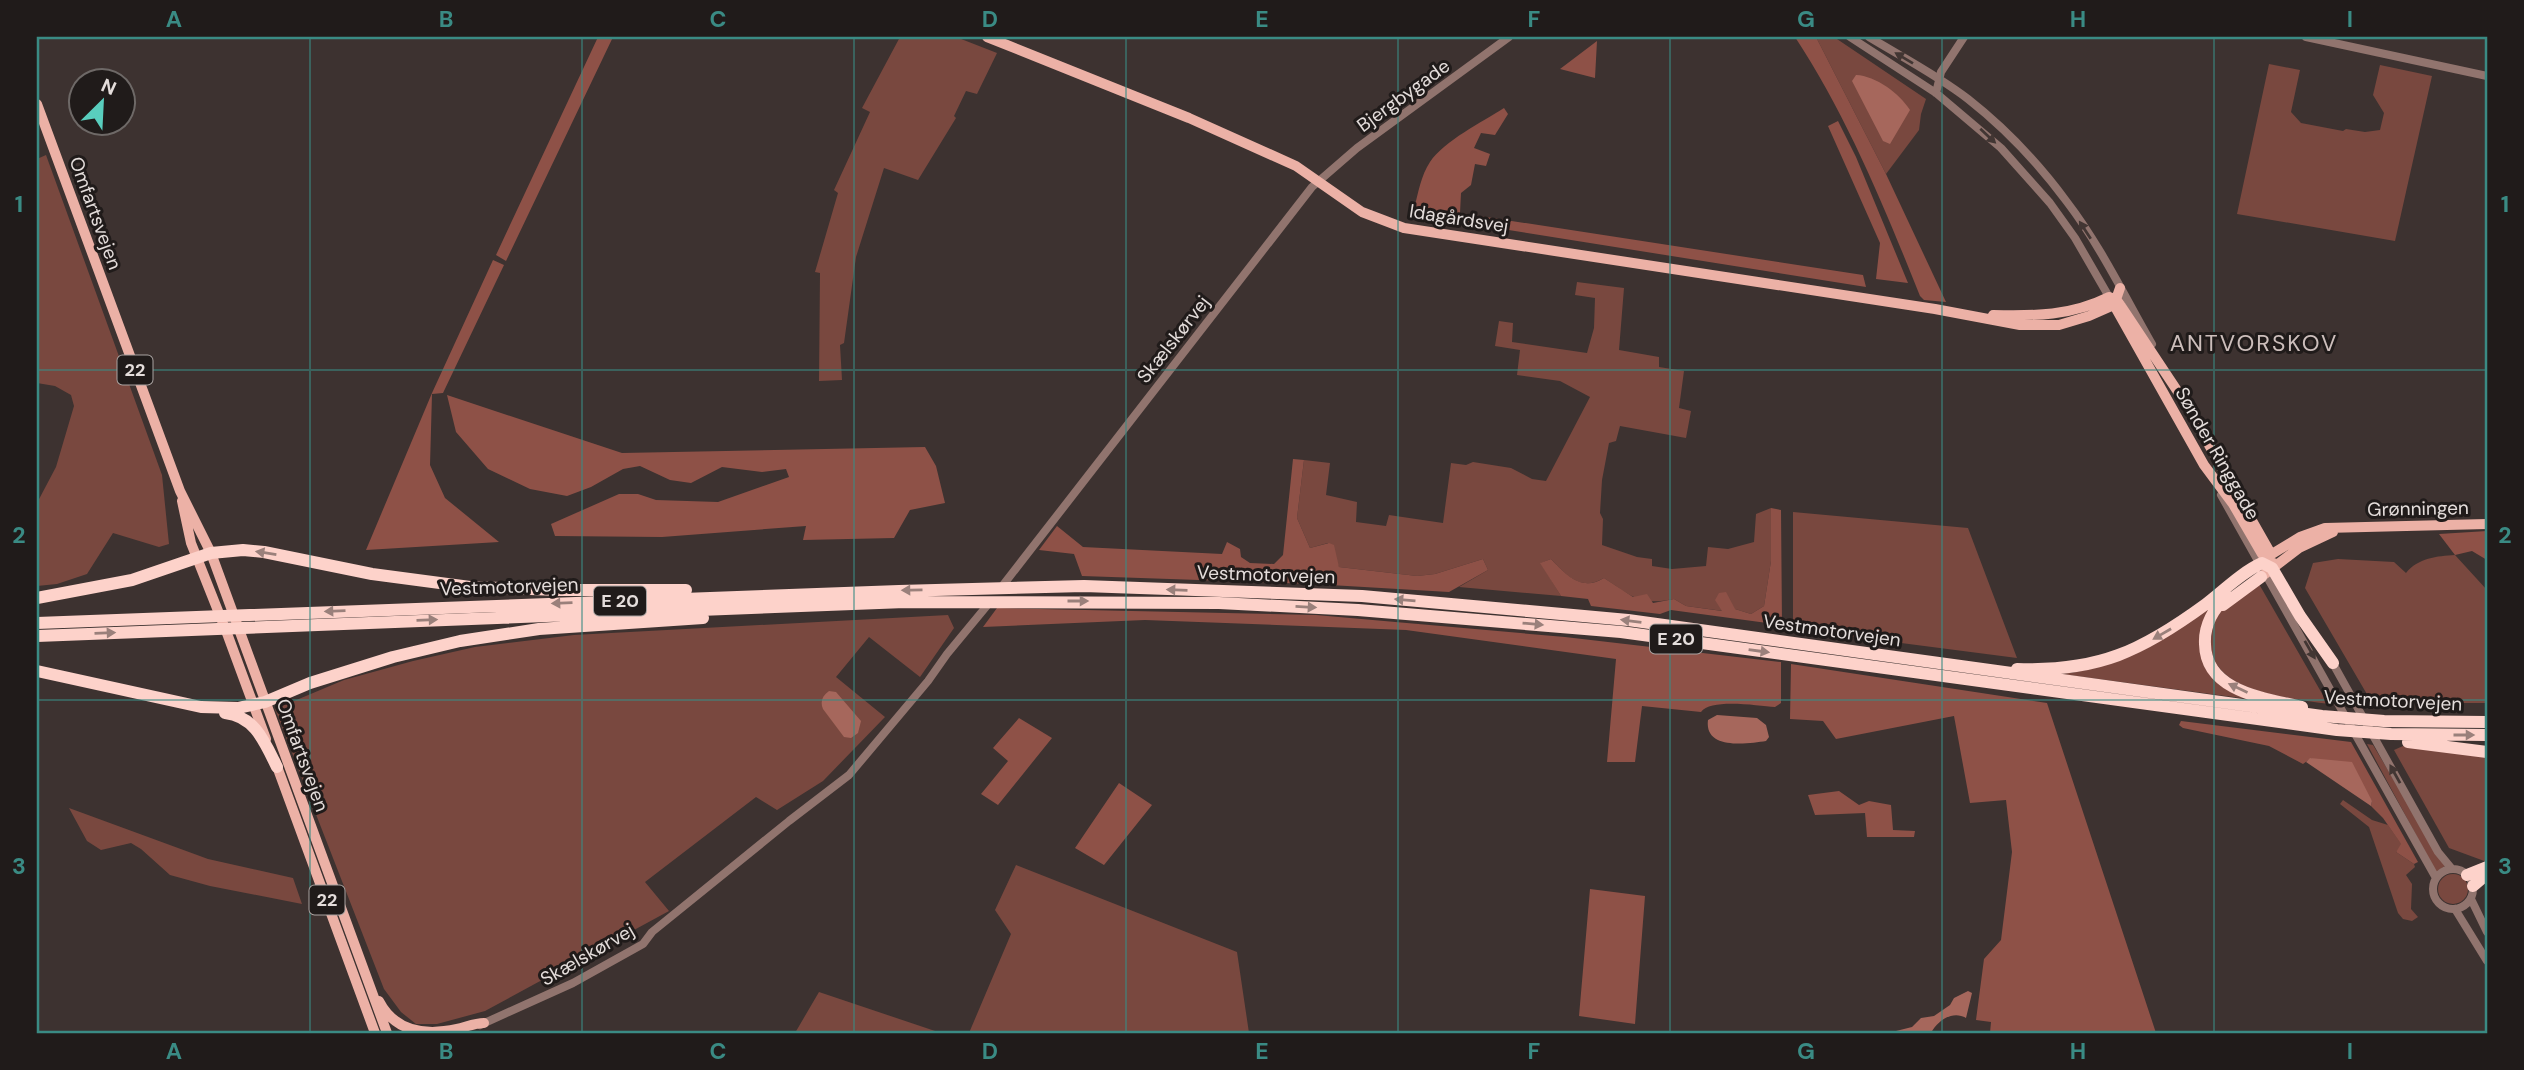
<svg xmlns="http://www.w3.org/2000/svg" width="2524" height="1070" viewBox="0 0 2524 1070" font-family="'DM Sans',sans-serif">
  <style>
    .green { fill: #79483f }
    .forest { fill: #8e5147 }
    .water { fill: #a6675c }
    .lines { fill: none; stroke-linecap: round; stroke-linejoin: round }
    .minor { stroke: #91746e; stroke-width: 8 }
    .major { stroke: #ecb1a6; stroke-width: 10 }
    .highway { stroke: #fdd2ca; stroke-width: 12 }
    .oneway { fill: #423633 }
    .oneway2 { fill: #9a807b }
    .grid { fill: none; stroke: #3a8b84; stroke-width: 2; stroke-opacity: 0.55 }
    .labels { text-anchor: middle; stroke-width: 6; stroke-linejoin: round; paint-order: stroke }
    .shield { fill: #201b1a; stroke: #a9a3a1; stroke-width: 2 }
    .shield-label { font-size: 18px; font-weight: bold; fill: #e4dddb }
    .street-label { font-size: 19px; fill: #e4dddb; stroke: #201b1a }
    .quarter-label { font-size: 23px; letter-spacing: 2px; fill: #ccbebb; stroke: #201b1a }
    .neatline { fill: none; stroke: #3a8b84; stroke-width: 2.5 }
    .grid-label { font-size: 23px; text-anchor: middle; font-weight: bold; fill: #3a8b84 }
  </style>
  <rect width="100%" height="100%" fill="#3d3230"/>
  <!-- green -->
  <path class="green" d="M900,37h56l41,16 -20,41 -11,-3 -12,25 2,2 -38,62 -34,-12 -28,89 -12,86 -4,2 2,35 -23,1 1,-108 -5,-1 23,-79 -4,-3 36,-78 -8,-4z
    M1816,37h18l92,62 -5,15 -2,16 -33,44z
    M2269,64l31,6 -9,42 10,11 42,8 3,-2 19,3 15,-2 4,-17 -11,-18 7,-30 52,11 -37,165 -158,-27z
    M46,155l116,320 7,69 -10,3 -46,-14 -26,41 -30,10 -20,2v-83l19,-36 18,-61 -3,-11 -16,-9 -18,-3v-224z
    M1577,282l47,6 -5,62 40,7v10l25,4 -5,37 12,3 -5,27 -66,-12 -4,15 -7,2 -7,37 -2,33 3,6 -1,26 35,12 15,2v7l20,3 34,-3 2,-19 20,2 26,-7 2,-28 15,-6v53l-7,45 -13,8 -16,-5 -12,2 -37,-5 -12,-7c-35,7 -41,-2 -70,-21 -23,14 -38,-3 -53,-19l-10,4 20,33 -102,-9 29,-17 -5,-11 -48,15 -18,2 -78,-9 -11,-24 -18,5 -13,-30 7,-58 26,3 -4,32 31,7 -1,20 30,4 3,-11 54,8 8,-60 15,2 7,-3 38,6 21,11 14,2 44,-84 -30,-16 -43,-6 3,-25 -25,-4 4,-25 14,2 -1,19 75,11 7,-25 1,-30 -20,-3z
    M1793,512l175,16 49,130 -224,-29z
    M2455,555l32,35v113h-76l-43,-7 -63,-108 8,-25 25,-4 56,3 12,11c12,-15 31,-17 49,-18z
    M2259,584l69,120c-36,-6 -117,-11 -117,-60 0,-11 2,-22 8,-31 9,-12 28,-21 40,-29z
    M2221,598c-22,26 -23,33 -16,66l58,37 -202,-27c68,-7 106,-39 160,-76z
    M948,615l6,13 -34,49 -51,-40 -33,40 49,40 -62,64 -46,29 -21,-13 -111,85 24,29 -184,100 -48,13h-21l-15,-12 -17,-23 -109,-280 69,-29 69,-19 62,-14 99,-12z
    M2367,744l6,1 72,121 -9,6z
    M2403,746l84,9v107l-38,-14 -55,-98z
    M2343,800l29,20 16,5 14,20 -6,7 18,12 1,3 -9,8 6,9 -1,25 7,8 -6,4 -9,-2 -5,-6 -29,-86 -29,-23z
    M69,808l139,51 85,19 9,26 -92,-18 -40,-11 -29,-26 -10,-6 -30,7 -14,-9z
    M1016,865l221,87 12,81h-280l42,-99 -16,-24z
    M2438 889a15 15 0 1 1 30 0a15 15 0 1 1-30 0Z
    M819,992l122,41h-146z"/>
  <!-- forest -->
  <path class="forest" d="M598,37h15l-107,224 -10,-6z
    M1795,37h21l70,137 60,128 -22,-2 -4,-4c-36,-90 -72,-178 -125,-259z
    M1597,41l-2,37 -35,-9z
    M1504,108l4,6 -13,21 -14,-2 -7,15 16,6 -4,12 -11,-2 -4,21 -10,8 -1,20 403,62 3,12 -389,-62 -63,-16c4,-15 7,-34 16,-47 14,-21 52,-40 74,-54z
    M1838,121l18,36 52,126 -32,-4 4,-36 -52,-117z
    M493,260l11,5 -61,128 -11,1 -2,71 15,33 54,44 -133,8 66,-157z
    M447,395l175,58 303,-6 11,19 9,37 -35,7 -16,28 -91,2 3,-14 -144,11 -107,-1 -4,-12 68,-30h19l18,6 62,2 71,-25 -3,-8 -24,3 -40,-5 -31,16 -21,-3 -30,-14 -17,3 -32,18 -24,9 -37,-7 -42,-20 -32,-37z
    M1293,459l11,1 -7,58 13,30 19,-5 5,2 5,22 78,9 18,-2 48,-15 5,11 -39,22 -136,-8 -231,-8 -8,-22 -35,-4 18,-24 26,21 139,7 5,-12 13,7 1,8 9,6 24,1 9,-9z
    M1771,508l10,2 1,115 -111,-15 -11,4 -69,-8 -3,-7 -27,-3 -21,-33 11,-4c15,16 31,33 53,19l29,19 14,-3 6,9 21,-4 12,7 36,5 -7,-11 4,-7 7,-1 9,17 16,5 13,-8 7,-45z
    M2487,531v29l-15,-9 -17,4 -16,-21z
    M997,608l319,7 249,22 216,25v41l-6,4c-17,-1 -64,-9 -74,5l-59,-6 -7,56h-28l9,-103 -210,-29 -261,-10 -162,7z
    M1791,664l256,39 109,330h-166l1,-11 -15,-2 8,-61 17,-19 11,-88 -6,-52 -36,3 -16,-87 -118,23 -13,-18 -33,-2z
    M1019,718l33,20 -54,67 -17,-11 27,-33 -15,-13z
    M2181,721l170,21 67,120 -4,2 -18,-12 5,-8 -18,-26 -12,-12 1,-5 -61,-43 -8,6 -34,-18 -86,-18 -4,-3z
    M1119,783l33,22 -48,60 -29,-17z
    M1839,791l20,14 10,-4 22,4 2,25 22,1 -1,6h-47l-2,-24 -50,2 -7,-20z
    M1590,889l55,7 -10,128 -56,-8z"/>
  <!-- water -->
  <path class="water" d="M1856,75c20,1 43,18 54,35l-20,34 -7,-3 -31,-60z
    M829,691l7,1 25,29 -3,12 -7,5 -7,-1 -21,-28c-3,-7 -1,-13 6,-18z
    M1717,715l40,3 9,7 3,12 -3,4c-19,3 -62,9 -58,-21z
    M2310,758l42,4 20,39 -1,5 -65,-44z
    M1968,991l4,2 -6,25c-13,-8 -28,2 -35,15h-43l24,-6 9,-9 13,-2 16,-11 4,-7z"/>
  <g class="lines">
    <!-- minor -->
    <path class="minor" d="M1850,37l86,56 65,55 49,55 25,35 37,64
      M1869,37c33,20 68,38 99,62 37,29 71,65 99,103 33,43 58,95 85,142
      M2306,37l181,39
      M1936,93l5,-21 23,-35
      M2221,495l215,383
      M1000,589l312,-402 45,-39 152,-111
      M2331,660l107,192 14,17
      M2433 889a20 20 0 1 1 40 0a20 20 0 1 1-40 0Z
      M2471,899l16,33
      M2455,909l32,52
      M480,1025l93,-42 70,-39 9,-12 137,-111 60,-46 79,-94 19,-27 43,-52"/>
    <!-- major -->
    <path class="major" d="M987,37l202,81 107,48 66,46 42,16 531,81 85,16h39l30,-9 25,-11 6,-17
      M37,104l143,387 31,62 176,480
      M2114,305l90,160 29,39 29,50 7,7 7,3
      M1993,315c42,1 78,1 116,-18l8,3 67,101 87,153
      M182,501l9,42 37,93 38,103
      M2267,557l33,-20 25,-9 162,-4
      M2261,577l38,-29 34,-16
      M275,761l100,272
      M379,1001c16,31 46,35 78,28 9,-2 18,-6 27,-6"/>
    <!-- highway -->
    <path class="highway" d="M2227,596c-13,12 -23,29 -22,48 1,48 60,54 97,63
      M37,598l95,-18 79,-27 32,-3 21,2 108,22 98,13 90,3h126
      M2223,605l38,-28
      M37,623l862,-32 185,-5 278,10 266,24 694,96 62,5 103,1
      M37,636l868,-34 314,1 139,7 263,22 716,98 54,4 96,1
      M2017,669c81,3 125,-18 189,-65 17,-13 36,-32 56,-41l10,5 28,48 33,47
      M37,671l164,36 37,1 27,-6 45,-19 83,-26 67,-16 79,-12 164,-11
      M225,713c30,3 40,30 52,54
      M2408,742l79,10
      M2467,875l20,-8
      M2473,886l14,-12"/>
  </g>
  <!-- one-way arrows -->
  <defs><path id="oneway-solid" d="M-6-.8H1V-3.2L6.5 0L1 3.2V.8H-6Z" transform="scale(1.75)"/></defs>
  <g class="oneway">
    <use href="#oneway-solid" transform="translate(1904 58) rotate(-149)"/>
    <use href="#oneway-solid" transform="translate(1988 136) rotate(43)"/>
    <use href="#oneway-solid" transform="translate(2085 230) rotate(-123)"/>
    <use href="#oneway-solid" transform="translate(2310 650) rotate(60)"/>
    <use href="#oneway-solid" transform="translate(2395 774) rotate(-119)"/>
  </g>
  <g class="oneway2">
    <use href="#oneway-solid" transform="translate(266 553) rotate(-171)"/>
    <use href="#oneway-solid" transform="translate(912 590) rotate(179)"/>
    <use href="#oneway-solid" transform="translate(1177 590) rotate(-178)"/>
    <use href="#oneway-solid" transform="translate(1405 600) rotate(-175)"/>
    <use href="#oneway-solid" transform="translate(1078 601)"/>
    <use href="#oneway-solid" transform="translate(562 603) rotate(178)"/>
    <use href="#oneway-solid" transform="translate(1306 607) rotate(3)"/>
    <use href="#oneway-solid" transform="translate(335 611) rotate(178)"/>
    <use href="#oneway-solid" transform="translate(427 620) rotate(-2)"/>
    <use href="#oneway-solid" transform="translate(1631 621) rotate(-173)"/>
    <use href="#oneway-solid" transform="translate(1533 624) rotate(5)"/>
    <use href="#oneway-solid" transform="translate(105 633) rotate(-2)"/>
    <use href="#oneway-solid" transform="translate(2162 634) rotate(150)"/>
    <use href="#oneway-solid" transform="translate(1759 651) rotate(8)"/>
    <use href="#oneway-solid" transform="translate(2238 688) rotate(-155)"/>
    <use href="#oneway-solid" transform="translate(2464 735)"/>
  </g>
  <!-- grid -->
  <path class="grid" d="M310,37v996M582,37v996M854,37v996M1126,37v996M1398,37v996M1670,37v996M1942,37v996M2214,37v996M37,370h2450M37,700h2450"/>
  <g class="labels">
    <!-- shield labels -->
    <g class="shield">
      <rect x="117.5" y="355.5" width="35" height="29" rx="5"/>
      <rect x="594" y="586.5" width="52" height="29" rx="5"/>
      <rect x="1650" y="624.5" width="52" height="29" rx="5"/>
      <rect x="309.5" y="885.5" width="35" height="29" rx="5"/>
    </g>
    <g class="shield-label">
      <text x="135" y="376">22</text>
      <text x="620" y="607">E 20</text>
      <text x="1676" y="645">E 20</text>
      <text x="327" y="906">22</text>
    </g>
    <!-- street labels -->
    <g class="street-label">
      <text transform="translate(1403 95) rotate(-36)" y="7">Bjergbygade</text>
      <text transform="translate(96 213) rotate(70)" y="7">Omfartsvejen</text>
      <text transform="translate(1459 218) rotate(9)" y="7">Idagårdsvej</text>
      <text transform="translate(1173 339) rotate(-52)" y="7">Skælskørvej</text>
      <text transform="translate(2218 453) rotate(60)" y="7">Sønder Ringgade</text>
      <text transform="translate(2418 508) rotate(-1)" y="7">Grønningen</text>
      <text transform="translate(1266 574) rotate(2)" y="7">Vestmotorvejen</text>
      <text transform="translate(509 586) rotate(-2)" y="7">Vestmotorvejen</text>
      <text transform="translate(1832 630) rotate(8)" y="7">Vestmotorvejen</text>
      <text transform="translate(2393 700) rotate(3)" y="7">Vestmotorvejen</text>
      <text transform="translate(303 755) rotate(70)" y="7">Omfartsvejen</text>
      <text transform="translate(587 954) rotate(-30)" y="7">Skælskørvej</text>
    </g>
    <!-- quarter labels -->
    <g class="quarter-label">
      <text x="2254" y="351">ANTVORSKOV</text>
    </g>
  </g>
  <!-- border -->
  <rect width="2524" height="1070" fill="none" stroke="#201b1a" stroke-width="77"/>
  <!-- north arrow -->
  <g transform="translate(102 102) rotate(24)"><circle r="33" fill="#201b1a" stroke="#6e6967" stroke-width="2"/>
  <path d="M0-5L12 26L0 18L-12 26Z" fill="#59cebe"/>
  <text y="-10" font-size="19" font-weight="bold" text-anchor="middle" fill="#e4dddb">N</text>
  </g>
  <rect x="38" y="38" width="2448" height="994" class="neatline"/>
  <g class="grid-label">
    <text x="174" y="27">A</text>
    <text x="446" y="27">B</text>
    <text x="718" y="27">C</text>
    <text x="990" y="27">D</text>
    <text x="1262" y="27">E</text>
    <text x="1534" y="27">F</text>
    <text x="1806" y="27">G</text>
    <text x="2078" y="27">H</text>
    <text x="2350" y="27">I</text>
    <text x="19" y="212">1</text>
    <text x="2505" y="212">1</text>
    <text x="19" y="543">2</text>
    <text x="2505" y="543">2</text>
    <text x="19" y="874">3</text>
    <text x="2505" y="874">3</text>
    <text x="174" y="1059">A</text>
    <text x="446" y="1059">B</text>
    <text x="718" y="1059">C</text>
    <text x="990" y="1059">D</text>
    <text x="1262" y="1059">E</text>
    <text x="1534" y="1059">F</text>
    <text x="1806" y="1059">G</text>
    <text x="2078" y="1059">H</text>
    <text x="2350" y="1059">I</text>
  </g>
</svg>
